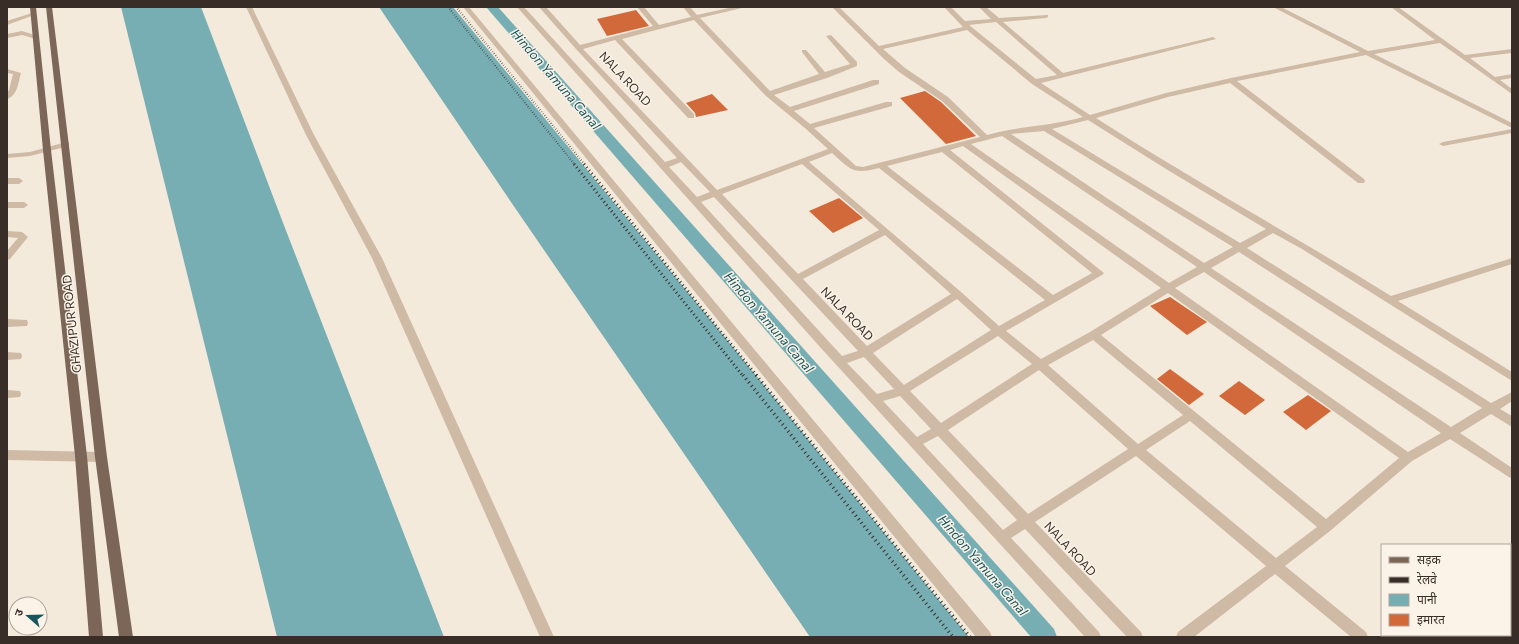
<svg xmlns="http://www.w3.org/2000/svg" width="1519" height="644" viewBox="0 0 1519 644" font-family="Commissioner,'Noto Sans Devanagari',sans-serif">
  <style>
    .water { fill: #77aeb4 }
    .lines { fill: none; stroke-linecap: round; stroke-linejoin: round }
    .canal { fill: #77aeb4; fill-rule: evenodd }
    .building { fill: #d1693b }
    .minor { fill: #cebaa5; fill-rule: evenodd }
    .major { fill: #7c6657; fill-rule: evenodd }
    .rail-far2 { stroke: #392e27; stroke-width: 2; stroke-dasharray: 0.5 2; stroke-linecap: butt }
    .rail-far1 { stroke: #392e27; stroke-width: 3; stroke-dasharray: 1 3; stroke-linecap: butt }
    .rail { stroke: #392e27; stroke-width: 3.5; stroke-dasharray: 1 3.5; stroke-linecap: butt }
    .labels { text-anchor: middle; stroke-width: 3; stroke-linejoin: round; paint-order: stroke }
    .street-label { font-size: 12px; fill: #392e27; stroke: #fbf3e8 }
    .water-label { font-size: 13px; font-style: italic; fill: #18565e; stroke: #fbf3e8 }
  </style>
  <rect width="100%" height="100%" fill="#f4eadb"/>
  <!-- water -->
  <path class="water" d="M121,7h80l84,221 159,409h-167z
    M379,7h74l266,323 250,307h-159l-297,-432z"/>
  <g class="lines">
    <!-- canal -->
    <path class="canal" d="M486,7h12l556,622 3,8h-26z"/>
  </g>
  <!-- building -->
  <path class="building" d="M636,10l13,16 -42,10 -10,-17z
    M925,91l16,11 35,34 -30,8 -46,-46z
    M712,94l16,16 -32,7 -1,-4 -9,-10z
    M839,198l24,20 -30,15 -24,-22z
    M1170,297l37,25 -20,13 -37,-29z
    M1170,369l34,25 -15,11 -32,-26z
    M1239,381l26,19 -20,15 -26,-19z
    M1308,395l23,16 -25,19 -23,-18z"/>
  <g class="lines">
    <!-- minor -->
    <path class="minor" d="M246,7h6l62,128 68,123 172,379h-14l-168,-379 -66,-123z
      M463,7h6l521,625 2,5h-16z
      M517,7h7l141,155 12,-4 -101,-109 -37,-42h7l34,38 73,-19 -16,-19h7l15,18 32,-8 -8,-10h7l7,8 36,-8h13l-46,11 70,73 49,-17 -17,-22v-2h4l19,22 25,-8 -24,-28 5,-1 26,27v4l-30,12 -53,17 16,12 83,-27h6v4l-85,27 16,13 76,-22h6v4l-78,22 42,38 7,1 117,-30 -38,-36 -43,-29 -15,-13 -52,-52h7l40,39 84,-19 -19,-20h7l14,14 26,-2 -12,-12h7l13,11 49,-3v2l-2,1 -43,4 60,51 150,-36 3,2 -175,44 49,32 76,-22 65,-15 129,-26 -87,-45h8l87,44 67,-11 -44,-33h7l67,48 47,-6v4l-42,5 25,19 17,-3v4l-12,2 12,9v5l-72,-51 -66,11 138,69v5l-146,-73 -129,26 127,98 1,2 -1,2h-6l-128,-100 -62,14 -72,21c96,62 197,117 295,178l121,-38v6l-114,37 114,71v9l-210,-132 -29,-16 -26,15 244,155 21,-11v9l-12,8 12,7v11l-21,-13 -31,19 52,35v11l-62,-40 -38,22 -82,70 -45,35 81,66 2,5h-17l-76,-63 -81,63h-18l2,-5 88,-66 -130,-110 -101,66 106,110 2,5h-16l-102,-108 -14,9 88,94 2,5h-16l-265,-290zM694,20l72,76 40,33 22,20 -111,41 -134,-141 32,-9 73,78h6v-4l-72,-75zM996,22l61,53 -21,4 -67,-54zM967,30l65,54 51,33c-32,9 -64,9 -96,18l-39,-38 -43,-29 -22,-19zM1088,120l78,49 100,60 -26,14 -188,-114zM1044,131l189,116 -29,16 -193,-129zM1002,136l195,131 -28,16 -198,-139zM963,146l198,142 -71,44 -49,27 -35,-28 96,-56 2,-2 -154,-123zM942,152l150,121 -39,22 -166,-129zM832,153c19,17 21,22 47,15l166,132 -46,26 -38,-34 -152,-130zM681,162l29,30 -13,5 -28,-30zM802,164l77,66 -81,44 -76,-80zM714,197l144,154 -16,5 -141,-154zM885,235l66,59 -84,52 -64,-67zM1239,252l243,156 -31,19 -240,-159zM1204,272l237,161 -33,19 -233,-164zM1168,293l231,165 -73,61 -225,-184zM957,299l34,31 -87,55 -31,-32zM998,336l34,28 -91,59 -31,-32zM1093,340l90,75 -45,29 -90,-79zM864,357l30,32 -17,5 -30,-31zM1039,370l89,79 -100,65 -80,-84zM900,396l31,33 -14,8 -34,-36zM1190,421l127,106 -41,31 -130,-108zM938,436l79,84 -14,10 -80,-86z
      M32,13l5,1 -30,11v-4z
      M22,31l16,5 1,1 -3,2 -14,-4 -15,3v-4z
      M7,69l14,4c-3,10 -3,22 -14,26v-6l2,-3 4,-16 -6,-1z
      M1512,129v4l-69,13 -4,-2 4,-2z
      M66,142h3v4l-39,10 -23,2v-4l23,-2z
      M7,178h12l4,3 -4,3h-12z
      M7,202h17l4,3 -4,3h-17z
      M7,231l15,1 6,5 -18,22 -3,1v-9l11,-13 -11,-1z
      M7,319l20,1 1,3 -1,3 -20,1z
      M7,352l14,1 1,3 -1,3 -14,1z
      M7,390l13,1 1,3 -1,3 -13,1z
      M7,450l94,2 4,2 2,3 -2,3 -4,2 -94,-2z
      M1512,575v13l-2,1v-13z
      M1451,635h15l-1,2h-15z"/>
    <!-- major -->
    <path class="major" d="M30,7h6l15,143 36,306 16,181h-14l-14,-181 -32,-306z
      M46,7h6l55,450 26,180h-14l-24,-180z"/>
    <!-- rail-far2 -->
    <path class="rail-far2" d="M448,7l127,158
      M456,7l129,158"/>
    <!-- rail-far1 -->
    <path class="rail-far1" d="M574,164l169,212
      M584,164l173,212"/>
    <!-- rail -->
    <path class="rail" d="M743,375l210,262
      M756,375l214,262"/>
  </g>
  <g class="labels">
    <!-- street labels -->
    <g class="street-label">
      <text transform="translate(625 79) rotate(47)" y="4">NALA ROAD</text>
      <text transform="translate(847 314) rotate(46)" y="4">NALA ROAD</text>
      <text transform="translate(72 324) rotate(-96)" y="4">GHAZIPUR ROAD</text>
      <text transform="translate(1070 549) rotate(47)" y="4">NALA ROAD</text>
    </g>
    <!-- water labels -->
    <g class="water-label">
      <text transform="translate(556 79) rotate(49)" y="5">Hindon Yamuna Canal</text>
      <text transform="translate(769 322) rotate(49)" y="5">Hindon Yamuna Canal</text>
      <text transform="translate(983 565) rotate(49)" y="5">Hindon Yamuna Canal</text>
    </g>
  </g>
  <!-- border -->
  <rect width="1519" height="644" fill="none" stroke="#392e27" stroke-width="16"/>
  <!-- legend -->
  <rect x="1381" y="544" width="130" height="92" fill="#fbf3e8" stroke="#ada49b"/>
  <rect x="1389" y="557" width="20" height="6" fill="#7c6657" stroke="#ada49b"/>
  <text x="1417" y="564" font-size="12" fill="#392e27">सड़क</text>
  <rect x="1389" y="577" width="20" height="6" fill="#392e27" stroke="#ada49b"/>
  <text x="1417" y="584" font-size="12" fill="#392e27">रेलवे</text>
  <rect x="1389" y="594" width="20" height="12" fill="#77aeb4" stroke="#ada49b"/>
  <text x="1417" y="604" font-size="12" fill="#392e27">पानी</text>
  <rect x="1389" y="614" width="20" height="12" fill="#d1693b" stroke="#ada49b"/>
  <text x="1417" y="624" font-size="12" fill="#392e27">इमारत</text>
  <!-- north arrow -->
  <g transform="translate(28 616) rotate(290)"><circle r="19" fill="#fbf3e8" stroke="#ada49b"/>
  <path d="M0-3L7 15L0 10L-7 15Z" fill="#18565e"/>
  <text y="-6" font-size="11" font-weight="bold" text-anchor="middle" fill="#392e27">उ</text>
  </g>
</svg>
